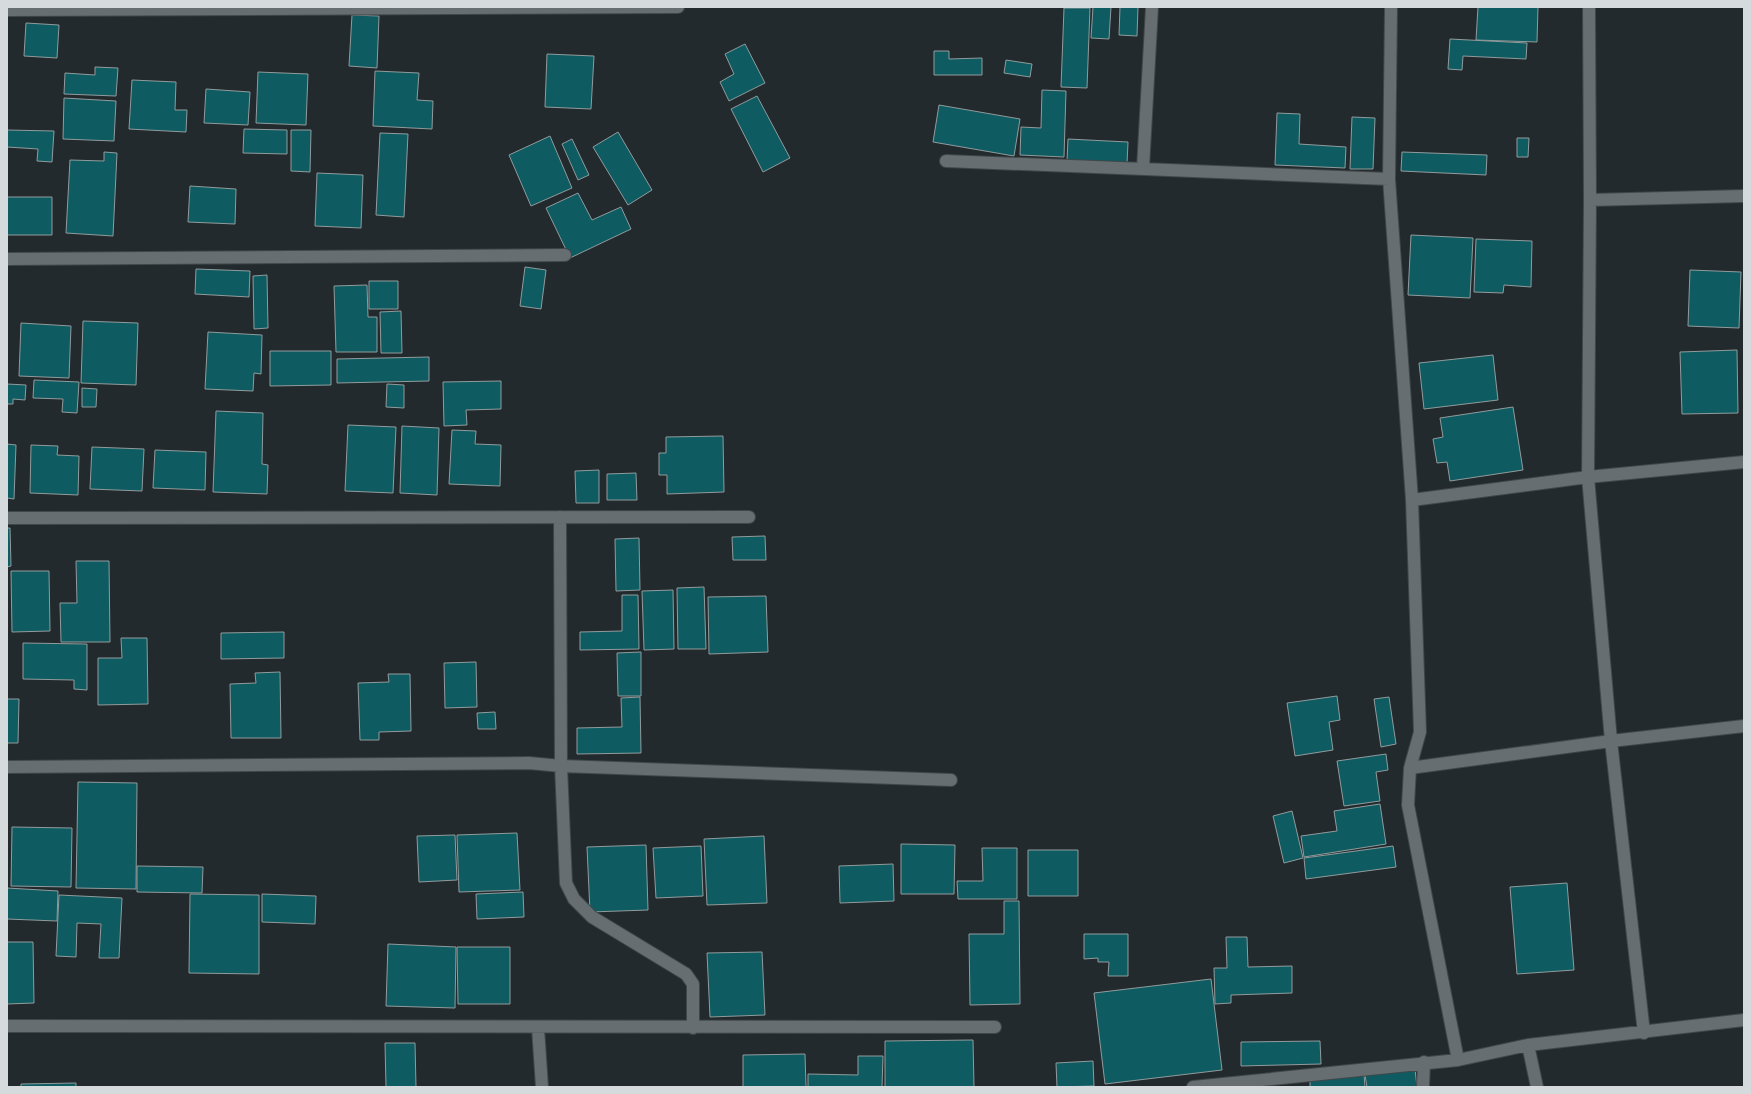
<svg xmlns="http://www.w3.org/2000/svg" width="1751" height="1094" viewBox="0 0 1751 1094" font-family="Roboto,sans-serif">
  <style>
    .building { fill: #0e5c62; stroke: #919b9c }
    .lines { fill: none; stroke-linecap: round; stroke-linejoin: round }
    .minor-casing { stroke: #404749; stroke-width: 14 }
    .minor { stroke: #666e72; stroke-width: 12 }
  </style>
  <rect width="100%" height="100%" fill="#222a2d"/>
  <!-- building -->
  <path class="building" d="M1093,7h18l-2,32 -18,-1z
    M1120,7h18l-1,29 -18,-1z
    M1478,7h60l-1,35 -61,-2z
    M1064,8h26l-3,80 -26,-1z
    M352,15l27,1 -2,52 -28,-2z
    M26,23l33,2 -2,33 -33,-2z
    M1450,39l77,4 -1,16 -63,-3 -1,14 -14,-1z
    M745,44l20,39 -36,18 -9,-19 14,-8 -9,-20z
    M934,51h15v8l33,-1v17h-48z
    M547,54l47,2 -3,53 -46,-2z
    M1006,60l26,4 -2,13 -26,-4z
    M95,67l23,1 -2,28 -52,-2 1,-21 30,2z
    M375,71l44,2 -2,27 16,1 -1,28 -59,-3z
    M258,72l50,2 -2,51 -50,-2z
    M132,80l44,2 -1,28h12l-1,22 -57,-3z
    M206,89l44,3 -2,33 -44,-2z
    M1042,90l24,1 -2,66 -44,-2 1,-28 20,1z
    M757,96l33,62 -27,14 -32,-63z
    M64,98l52,3 -2,40 -51,-2z
    M939,105l81,14 -6,37 -81,-14z
    M1277,113l23,1 -1,30 47,3 -1,21 -70,-3z
    M1352,117l23,1 -2,51h-23z
    M244,129l43,1v24l-44,-1z
    M7,130l47,1 -2,31 -15,-1 1,-12 -31,-2z
    M291,130h20l-1,42 -19,-1z
    M618,132l34,58 -24,15 -35,-58z
    M380,133l28,1 -4,83 -28,-2z
    M550,136l22,52 -41,18 -22,-51z
    M1517,138h12l-1,19h-11z
    M572,139l17,36 -11,5 -16,-36z
    M1068,139l60,3 -1,22 -60,-3z
    M104,152l13,1 -4,83 -47,-3 4,-73 34,1z
    M1402,152l85,3 -1,20 -85,-4z
    M317,173l46,2 -2,53 -46,-2z
    M190,186l46,3 -1,35 -47,-2z
    M578,193l14,27 29,-13 10,22 -61,29 -24,-50z
    M7,197h45v38h-45z
    M1411,235l62,3 -3,60 -62,-3z
    M1476,239l56,2 -1,46 -27,-2 -1,8 -29,-1z
    M525,267l21,3 -5,39 -21,-3z
    M196,269l54,2 -1,26 -54,-3z
    M1690,270l51,2 -2,56 -51,-2z
    M267,275l1,53 -14,1 -1,-53z
    M369,281h29v28h-29z
    M367,285l1,32h9v35h-41l-2,-66z
    M401,311l1,42h-21l-1,-41z
    M83,321l55,2 -2,62 -55,-2z
    M21,323l50,3 -2,52 -50,-2z
    M208,332l54,3 -1,39 -7,-1 -1,18 -48,-2z
    M1737,350l1,63 -56,1 -2,-62z
    M270,351h61v34l-61,1z
    M1493,355l5,45 -74,9 -5,-46z
    M429,357v24l-92,2v-24z
    M34,380l45,2 -2,31 -15,-1 1,-13 -30,-1z
    M501,381v28l-35,1 1,15 -23,1 -1,-44z
    M7,384l19,1 -1,15 -12,-1v5h-6z
    M387,384l17,1v23l-18,-1z
    M82,388l15,1 -1,18h-14z
    M1513,407l10,63 -73,11 -3,-19 -10,1 -4,-24 10,-2 -3,-19z
    M216,411l47,2 -1,51 6,1 -1,29 -54,-2z
    M348,425l48,2 -3,66 -48,-2z
    M402,426l37,2 -2,67 -37,-2z
    M452,430l24,1 -1,13 26,1 -1,41 -51,-2z
    M723,436l1,56 -57,2v-19h-8v-22h7v-16z
    M7,444l9,1 -2,54 -7,-1z
    M31,445l27,1 -1,9 22,1 -1,39 -48,-2z
    M92,447l52,2 -2,42 -52,-2z
    M155,450l51,2 -1,38 -52,-2z
    M599,470v33h-23l-1,-32z
    M636,473l1,27h-30v-26z
    M7,528h3l1,38 -4,1z
    M765,536l1,24h-33l-1,-23z
    M639,538l1,52 -24,1 -1,-52z
    M76,561h33l1,81h-49l-1,-39h17z
    M11,571h38l1,60 -38,1z
    M704,587l2,62h-28l-1,-61z
    M673,590l1,59 -30,1 -2,-59z
    M622,595h16l1,54 -59,1v-18l42,-1z
    M766,596l2,56 -59,2 -1,-57z
    M284,632v26l-63,1v-26z
    M121,638h26l1,66 -50,1v-47h24z
    M23,643l64,1v46l-13,-1v-9l-51,-1z
    M641,652v44h-23l-1,-43z
    M476,662l1,45 -32,1 -1,-45z
    M280,672l1,66h-50l-1,-54 26,-1 -1,-10z
    M388,674h22l1,57 -32,1v8h-19l-2,-57 31,-1z
    M1337,696l3,24 -11,2 4,28 -38,6 -8,-53z
    M640,697l1,56 -64,1v-26l45,-1 -1,-29z
    M1389,697l7,47 -15,3 -7,-48z
    M7,699h12l-1,44h-11z
    M495,712l1,17h-18l-1,-16z
    M1386,754l2,16 -12,2 4,29 -36,5 -7,-45z
    M78,782l59,1 -1,106 -60,-1z
    M1380,804l6,40 -82,13 -3,-21 36,-5 -3,-20z
    M1292,811l11,47 -19,5 -11,-47z
    M12,827l60,1 -1,59 -60,-1z
    M517,833l3,57 -61,2 -2,-57z
    M455,835l2,45 -38,2 -2,-46z
    M764,836l3,67 -60,2 -3,-66z
    M901,844l54,1 -1,49h-53z
    M646,845l2,65 -58,2 -3,-65z
    M701,846l2,50 -47,2 -3,-50z
    M1393,846l3,21 -90,12 -2,-21z
    M982,848h35v51h-59l-1,-18h26z
    M1028,850h50v46h-50z
    M893,864l1,37 -54,2 -1,-37z
    M137,866l66,1 -1,26 -65,-1z
    M1567,883l7,87 -57,4 -7,-87z
    M7,888l51,3 -1,30 -50,-2z
    M523,892l1,25 -47,2 -1,-25z
    M190,894l69,1v79l-70,-1z
    M262,894l54,2 -1,28 -53,-2z
    M59,895l63,3 -3,60h-20l2,-34 -24,-1 -1,34 -20,-1z
    M1004,901h15l1,103 -50,1 -1,-71h35z
    M1084,934h44v42h-20l1,-14h-11v-4l-14,1z
    M1226,937h21l1,30 44,-1v27l-61,2v8l-16,1 -1,-36h13z
    M7,942h26l1,61 -27,1z
    M388,944l68,3 -1,61 -69,-2z
    M457,947h53v57h-52z
    M762,952l3,63 -55,2 -3,-64z
    M1211,979l11,91 -117,14 -11,-91z
    M973,1040l1,47h-89v-46z
    M1320,1041l1,23 -80,2v-24z
    M385,1043h30l1,44h-30z
    M805,1054l1,33h-63v-32z
    M858,1056h25l-1,31h-74v-13l50,1z
    M1093,1061l1,25 -37,1 -1,-24z
    M1415,1069l2,18h-50l-2,-12z
    M1364,1074l1,13h-55v-7z
    M76,1083v4h-55v-3z"/>
  <g class="lines">
    <!-- minor casing -->
    <g class="minor-casing">
      <path id="minor" d="M1391,7l-2,172 23,321 8,232 -10,36 -2,37 50,255
        M1589,7l1,193 -2,277 23,264 33,292
        M7,10l671,-3
        M946,161l443,18
        M1143,168l9,-161
        M1590,200l154,-4
        M7,259l558,-4
        M1412,500l176,-23 156,-15
        M560,517l1,249 5,117 8,16 18,18 94,57 7,10v44
        M7,518l742,-1
        M7,767l522,-4 32,3 390,14
        M1410,768l201,-27 133,-15
        M7,1026l988,1
        M538,1028l4,59
        M1528,1045l9,42
        M1193,1087l265,-27 70,-15 216,-25
        M1423,1087l1,-25"/>
    </g>
    <!-- minor -->
    <use href="#minor" class="minor"/>
  </g>
  <!-- border -->
  <rect width="1751" height="1094" fill="none" stroke="#d5dadc" stroke-width="16"/>
</svg>
